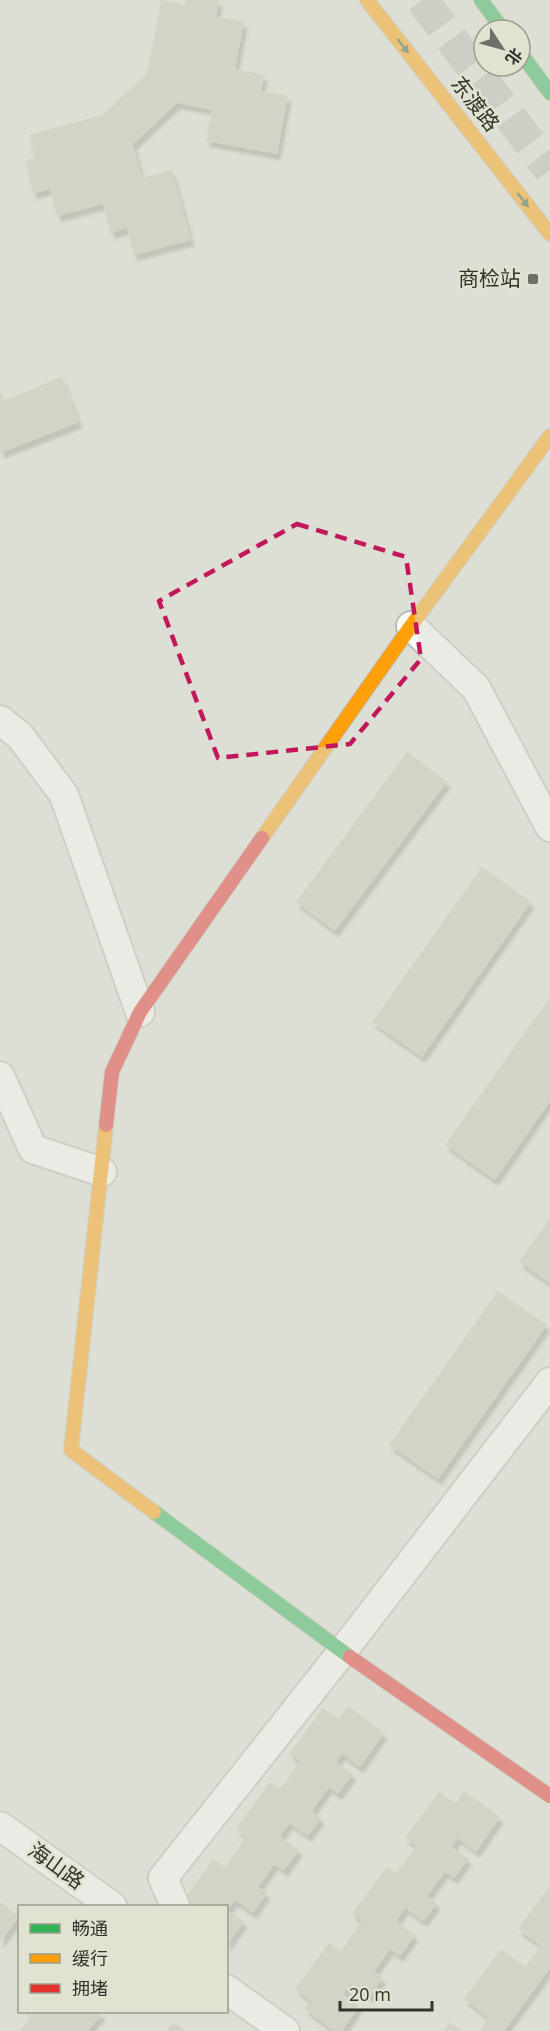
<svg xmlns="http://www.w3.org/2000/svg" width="550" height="2031" viewBox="0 0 550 2031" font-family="'Open Sans','Noto Sans SC',sans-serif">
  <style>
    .building { fill: #c8c5b8; filter: url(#shadow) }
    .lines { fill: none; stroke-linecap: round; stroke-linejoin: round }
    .primary-tunnel { stroke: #bbbdb2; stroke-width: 33; stroke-dasharray: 33 16; stroke-linecap: butt }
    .street-casing { stroke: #bbbdb5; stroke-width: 32 }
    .fast-casing { stroke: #bbbdb5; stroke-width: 16 }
    .slow-casing { stroke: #bbbdb5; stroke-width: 16 }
    .jam-casing { stroke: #bbbdb5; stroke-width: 16 }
    .street { stroke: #fafaf9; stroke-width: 28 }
    .fast { stroke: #30b455; stroke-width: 14 }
    .slow { stroke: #ff9f0a; stroke-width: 14 }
    .jam { stroke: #e5322d; stroke-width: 14 }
    .oneway { fill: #31603a }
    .marked { fill: none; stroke: #c2185b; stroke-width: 4.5; stroke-dasharray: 12 8; stroke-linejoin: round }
    .poi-dot { fill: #6e6f67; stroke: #e0e3d0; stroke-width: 2 }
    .labels { text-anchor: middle; stroke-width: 5; stroke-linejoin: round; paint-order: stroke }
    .street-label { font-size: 21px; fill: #32332c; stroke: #e0e3d0 }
    .poi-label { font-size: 21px; fill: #32332c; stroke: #e0e3d0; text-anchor: end }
  </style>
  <defs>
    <filter id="shadow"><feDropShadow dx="3.5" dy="6" stdDeviation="1.5" flood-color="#0004"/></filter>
  </defs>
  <rect width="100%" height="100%" fill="#dddfd4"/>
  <!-- building -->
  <path class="building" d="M161,0l24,5 1,-5h33l-3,17 28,5 -9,47 29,6 -3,16 27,5 -11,58 -71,-13 6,-31 -35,-7 -44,41 9,34 30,-8 19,70 -57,15 -7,-27 -16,5 -8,-29 -46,12 -7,-27 -17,4 -8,-32 10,-3 -6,-23 73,-20 45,-41z
    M62,377l17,45 -79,31v-61l3,9z
    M407,752l40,30 -112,149 -39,-29z
    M482,867l49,35 -109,155 -50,-35z
    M550,997v104l-55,79 -50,-35z
    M550,1218v65l-31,-21z
    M498,1291l49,34 -109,154 -49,-34z
    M348,1706l36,27 -24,34 -18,-13 -6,8 17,12 -15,20 -9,-7 -17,24 9,7 -13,18 -18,-13 -10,13 19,14 -15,21 -9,-7 -17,23 9,6 -14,20 -18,-13 -8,10 17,12 -18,24v-40h-44l-2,-1 33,-46 12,8 21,-30 -10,-8 34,-47 10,7 20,-27 -11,-8 34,-46 16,11z
    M464,1791l36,26 -24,35 -18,-14 -6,9 16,12 -14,19 -9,-6 -18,24 10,7 -13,18 -19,-13 -9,13 19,14 -15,21 -10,-7 -16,23 9,6 -14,19 -19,-13 -7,11 16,12 -17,24h-8l-29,-22 6,-8 -16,-12 34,-46 11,9 22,-31 -10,-7 35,-47 9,7 20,-28 -11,-8 34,-46 16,12z
    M550,1885v83l-46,63h-25l10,-13 -25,-19 37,-50 24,18 16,-21 -23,-17z
    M0,1902l19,15 -19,25z
    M27,2012h76l-15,19h-68l10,-13 -5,-4z
    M173,2022l12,9h-19z
    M450,2022l12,9h-18z"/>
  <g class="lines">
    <!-- primary-tunnel -->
    <path class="primary-tunnel" d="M422,0l128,170"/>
    <!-- street casing -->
    <g class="street-casing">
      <path id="street" d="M411,626l65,62 74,139
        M0,720l20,16 44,59 76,217
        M0,1076l33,73 69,23
        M0,1826l112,80
        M175,1906l-12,-28 179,-226 208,-270
        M226,1989l59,42"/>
    </g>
    <!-- fast casing -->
    <g class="fast-casing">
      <path id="fast" d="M481,0l22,30
        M520,52l30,41
        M154,1512l196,145"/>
    </g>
    <!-- slow casing -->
    <g class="slow-casing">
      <path id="slow" d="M367,0l183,234
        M262,838l149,-212 139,-190
        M106,1125l-35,325 83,62"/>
    </g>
    <!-- jam casing -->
    <g class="jam-casing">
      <path id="jam" d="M106,1125l6,-53 28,-60 122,-174
        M350,1657l200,139"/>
    </g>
    <!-- street -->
    <use href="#street" class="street"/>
    <!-- fast -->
    <use href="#fast" class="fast"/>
    <!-- slow -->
    <use href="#slow" class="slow"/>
    <!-- jam -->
    <use href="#jam" class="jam"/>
  </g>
  <!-- one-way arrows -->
  <defs><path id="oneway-solid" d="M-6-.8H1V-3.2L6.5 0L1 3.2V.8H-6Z" transform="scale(1.5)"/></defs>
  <g class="oneway">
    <use href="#oneway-solid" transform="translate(403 46) rotate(52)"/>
    <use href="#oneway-solid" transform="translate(523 200) rotate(52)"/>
  </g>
  <!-- marked area -->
  <path d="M0 0H550V2031H0ZM297,524l109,33 15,102 -71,85 -132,14 -59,-157z" fill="#dddfd4" fill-opacity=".55" fill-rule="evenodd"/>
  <path class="marked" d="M297,524l109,33 15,102 -71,85 -132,14 -59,-157z"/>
  <!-- markers -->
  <rect class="poi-dot" x="527" y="273" width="12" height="12" rx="3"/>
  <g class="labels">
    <!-- street labels -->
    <g class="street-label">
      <text transform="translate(475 104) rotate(52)" y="7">东渡路</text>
      <text transform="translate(56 1866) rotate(36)" y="7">海山路</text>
    </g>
    <!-- poi labels -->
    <g class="poi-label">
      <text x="521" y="286">商检站</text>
    </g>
  </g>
  <!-- legend -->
  <rect x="18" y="1905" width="210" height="108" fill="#e0e3d0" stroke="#9a9d8e" stroke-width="1.5"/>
  <rect x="30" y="1924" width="30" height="9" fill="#30b455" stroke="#9a9d8e" stroke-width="1.5"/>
  <text x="72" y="1935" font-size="18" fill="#32332c">畅通</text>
  <rect x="30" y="1954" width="30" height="9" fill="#ff9f0a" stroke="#9a9d8e" stroke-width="1.5"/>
  <text x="72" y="1965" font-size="18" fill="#32332c">缓行</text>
  <rect x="30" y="1984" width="30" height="9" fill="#e5322d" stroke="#9a9d8e" stroke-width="1.5"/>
  <text x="72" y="1995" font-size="18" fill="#32332c">拥堵</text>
  <!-- north arrow -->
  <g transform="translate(502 48) rotate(126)"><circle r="28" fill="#e0e3d0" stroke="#9a9d8e" stroke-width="1.5"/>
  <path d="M0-4.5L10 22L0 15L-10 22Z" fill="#6e6f67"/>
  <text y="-9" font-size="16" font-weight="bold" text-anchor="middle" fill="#32332c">北</text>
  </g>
  <!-- scale -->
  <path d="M340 2001v9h92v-9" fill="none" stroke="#32332c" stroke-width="3"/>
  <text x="349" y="2001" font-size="18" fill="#32332c" stroke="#e0e3d0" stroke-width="4.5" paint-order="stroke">20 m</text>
</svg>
